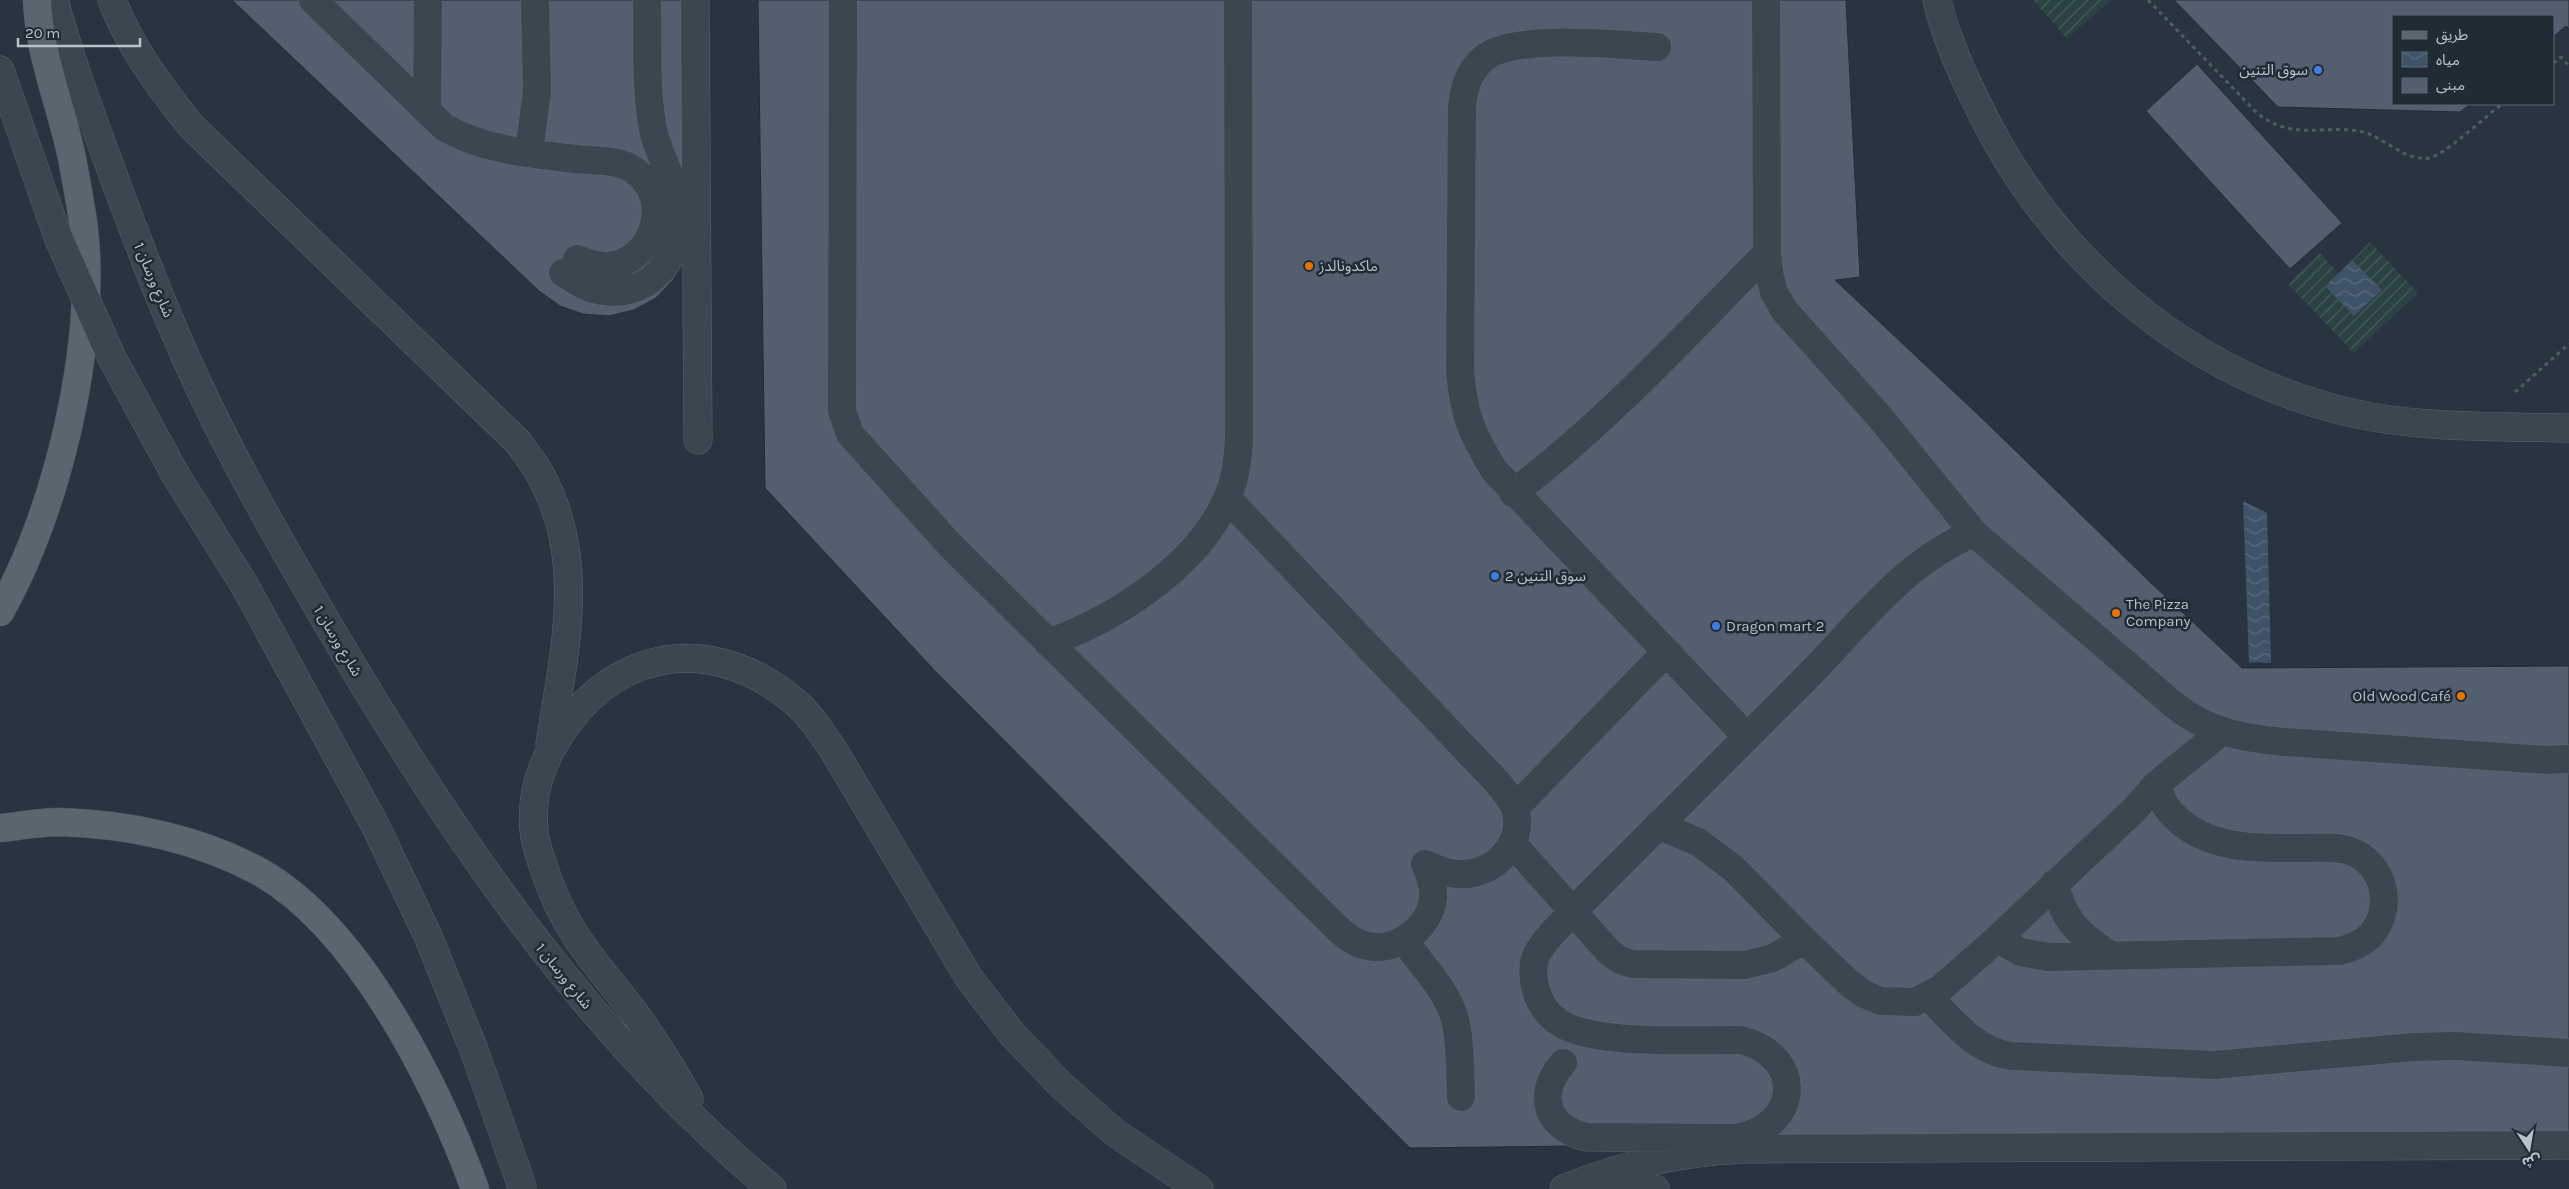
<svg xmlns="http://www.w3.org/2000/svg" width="2569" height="1189" viewBox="0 0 2569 1189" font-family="Karla,'Noto Sans Arabic',sans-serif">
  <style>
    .garden { fill: url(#garden-furrows) }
    .water { fill: url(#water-waves) }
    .building { fill: #535f6e; stroke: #222d38 }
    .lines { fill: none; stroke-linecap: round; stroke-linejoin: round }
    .minor-casing { stroke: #5a646e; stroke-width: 29 }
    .major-casing { stroke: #464f5a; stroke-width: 29 }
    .path { stroke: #4a5f60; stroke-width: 3; stroke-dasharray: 4 4; stroke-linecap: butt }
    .minor { stroke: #3c4650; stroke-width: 28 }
    .major { stroke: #5a6570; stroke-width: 28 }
    .minor-bridge-casing { stroke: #5a646e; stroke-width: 29; stroke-linecap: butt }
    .minor-bridge { stroke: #3c4650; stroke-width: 28 }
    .shop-dot { fill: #3f7fe0; stroke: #202b36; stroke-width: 2 }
    .food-dot { fill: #e8710a; stroke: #202b36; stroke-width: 2 }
    .labels { text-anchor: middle; stroke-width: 5; stroke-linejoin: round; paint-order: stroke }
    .poi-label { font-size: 15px; fill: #b9c1cb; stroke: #202b36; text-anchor: start }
    .street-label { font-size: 15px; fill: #b9c1cb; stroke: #202b36 }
  </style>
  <defs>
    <pattern id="garden-furrows" width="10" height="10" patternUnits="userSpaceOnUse" patternTransform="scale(1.25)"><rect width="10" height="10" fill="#2b4242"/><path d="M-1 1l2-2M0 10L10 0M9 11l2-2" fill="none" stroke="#485c5c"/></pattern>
    <pattern id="water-waves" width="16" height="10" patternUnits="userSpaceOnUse" patternTransform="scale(1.25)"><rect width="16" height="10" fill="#3f5368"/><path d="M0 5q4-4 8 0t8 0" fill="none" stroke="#596a7c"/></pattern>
  </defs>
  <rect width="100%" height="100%" fill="#283440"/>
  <!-- garden -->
  <path class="garden" d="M2033,0h78l-44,39z
    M2370,242l48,51 -64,60 -66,-69 32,-31 18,20 -13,13 30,30 26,-26 -29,-30z"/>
  <!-- water -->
  <path class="water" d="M2352,260l30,30 -28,26 -29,-30z
    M2243,501l24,12 4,150 -22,-1z"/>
  <!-- building -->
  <path class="building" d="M232,0h454v258l-13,22 -17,18 -22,12 -25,6 -26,-2 -23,-8 -21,-15z
    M758,0h1088l14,277 -25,3 153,144 163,159 91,85 327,-2v468l-1159,14 -474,-476 -171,-184z
    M2174,0h395v29l-3,-3 -13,11v-21h-160v88h77l-10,8 -182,-5z
    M2197,64l145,159 -52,46 -144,-158z"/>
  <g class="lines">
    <!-- minor casing -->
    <g class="minor-casing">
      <path id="minor" d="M54,0c15,55 34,107 54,161 24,66 49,132 78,197 41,92 92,181 143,268 121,207 257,408 443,563
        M112,0c18,47 48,87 79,126l327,316c7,10 16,21 22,32 48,86 24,179 10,270
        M313,0l131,127c38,23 89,27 132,32 19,2 43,0 59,12 38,27 20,89 -25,95 -12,1 -23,-3 -33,-7
        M695,0l3,440
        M843,0l-1,411 8,23 100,111 388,384c9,8 18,15 30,17 30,6 62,-19 65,-48 1,-12 -3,-23 -8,-34
        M1766,0l1,253 2,20 5,19 10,18 94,105 96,118 200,172c34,27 68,33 111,37l261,18 23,-1
        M1937,0c8,35 23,69 39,101 73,155 208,273 376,312 71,16 145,13 217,15
        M1657,47c-39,-2 -145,-14 -174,12 -15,13 -19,29 -21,48l-2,264c4,45 11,61 34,99l253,267
        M0,70l58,167
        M427,111l1,-111
        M529,152l8,-61 -2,-91
        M563,273c9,5 18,12 27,15 55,18 97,-30 88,-83 -4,-27 -20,-50 -25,-76 -8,-42 -5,-86 -6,-129
        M1513,493c94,-71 172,-157 254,-240
        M1227,498l271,285c6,8 14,16 17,26 11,35 -23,68 -57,65 -12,0 -22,-6 -33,-10
        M1048,643c72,-26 162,-84 185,-161 4,-14 5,-28 6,-42l-1,-440
        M1515,808l151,-156
        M1658,825l40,17 35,26 71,72 46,44 14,10 16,7 35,1 25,-13 57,-50 137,-129 23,-26 64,-52
        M1513,844l96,108 11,8 12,4 113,1 28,-7 31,-18
        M2055,883c8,38 24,51 55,72
        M1997,939l24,13 27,5 292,-6c11,-3 22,-7 30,-15 25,-27 15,-73 -20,-85 -14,-5 -30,-3 -46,-3 -49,0 -103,3 -137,-40 -5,-6 -7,-17 -10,-24
        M1404,940c18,26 46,53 52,84 5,24 4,50 5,73
        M1928,996c25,25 47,55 83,60l203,9 199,-18 42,-1 114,7
        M1563,1063c-27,30 -17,66 24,74l149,1c65,-11 69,-82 5,-98 -45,-1 -149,7 -184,-19 -10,-7 -18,-19 -21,-31 -3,-10 -4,-24 0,-34 7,-16 25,-31 36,-44 78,-78 156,-156 234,-234 52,-52 97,-116 168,-145
        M689,1099c-15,-28 -32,-54 -50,-80 -38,-51 -72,-82 -93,-145 -5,-14 -11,-30 -12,-44 -4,-40 10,-74 33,-106 60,-80 151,-86 227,-23 17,14 28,33 40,50l135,227 43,56 49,51 53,47 85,57
        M1586,1183l69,6
        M1564,1189c60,-25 113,-36 177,-40l828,-4"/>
    </g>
    <!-- major casing -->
    <g class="major-casing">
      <path id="major" d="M0,612c57,-100 97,-268 84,-383 -3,-24 -8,-48 -12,-71 -11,-53 -33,-103 -35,-158
        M0,828c19,-2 41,-6 60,-6 68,2 140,17 200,50 99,56 177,213 215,317"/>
    </g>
    <!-- path -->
    <path class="path" d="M2148,0l109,113c36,28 62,12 102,18 24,4 45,31 70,27 16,-3 58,-43 73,-54
      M2553,63l8,-6 8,9
      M2515,392l54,-48"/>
    <!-- minor -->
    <use href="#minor" class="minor"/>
    <!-- major -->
    <use href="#major" class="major"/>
    <!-- minor-bridge casing -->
    <g class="minor-bridge-casing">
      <path id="minor-bridge" d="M58,237l54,121 63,116 70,112 130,239 53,111 46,114 49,139"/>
    </g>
    <!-- minor-bridge -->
    <use href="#minor-bridge" class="minor-bridge"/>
  </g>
  <!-- markers -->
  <g class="shop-dot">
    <circle cx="2318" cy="70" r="5"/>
    <circle cx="1495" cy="576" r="5"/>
    <circle cx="1716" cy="626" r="5"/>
  </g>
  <g class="food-dot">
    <circle cx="1309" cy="266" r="5"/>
    <circle cx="2116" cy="613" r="5"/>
    <circle cx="2461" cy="696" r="5"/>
  </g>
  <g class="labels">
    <!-- poi labels -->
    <g class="poi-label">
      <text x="2308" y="75" text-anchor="end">سوق التنين</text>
      <text x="1319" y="271">ماكدونالدز</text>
      <text x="1505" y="581">سوق التنين 2</text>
      <text x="2126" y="609">The Pizza<tspan x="2126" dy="17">Company</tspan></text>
      <text x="1726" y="631">Dragon mart 2</text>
      <text x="2451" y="701" text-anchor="end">Old Wood Café</text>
    </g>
    <!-- street labels -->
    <g class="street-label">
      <text transform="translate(154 280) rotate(67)" y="5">شارع ورسان 1</text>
      <text transform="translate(338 641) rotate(59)" y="5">شارع ورسان 1</text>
      <text transform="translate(564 976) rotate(51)" y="5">شارع ورسان 1</text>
    </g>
  </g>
  <!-- legend -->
  <rect x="2392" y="15" width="162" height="90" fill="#202b36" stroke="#5d6772"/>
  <rect x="2402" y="31" width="25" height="8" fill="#5a6570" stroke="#5d6772"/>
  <text x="2436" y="40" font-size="15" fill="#b9c1cb">طريق</text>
  <rect x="2402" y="52" width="25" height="15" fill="url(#water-waves)" stroke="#5d6772"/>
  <text x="2436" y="65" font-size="15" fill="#b9c1cb">مياه</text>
  <rect x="2402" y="78" width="25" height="15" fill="#535f6e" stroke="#5d6772"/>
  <text x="2436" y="90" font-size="15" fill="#b9c1cb">مبنى</text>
  <!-- north arrow -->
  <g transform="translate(2529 1149) rotate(168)" stroke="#202b36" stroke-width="4" paint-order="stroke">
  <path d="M0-4L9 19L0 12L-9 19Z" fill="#b9c1cb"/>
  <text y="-8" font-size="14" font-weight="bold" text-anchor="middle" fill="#b9c1cb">ش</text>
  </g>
  <!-- scale -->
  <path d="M18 38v8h122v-8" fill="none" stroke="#b9c1cb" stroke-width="2.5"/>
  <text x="25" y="38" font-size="15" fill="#b9c1cb" stroke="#202b36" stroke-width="4" paint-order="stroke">20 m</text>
</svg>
